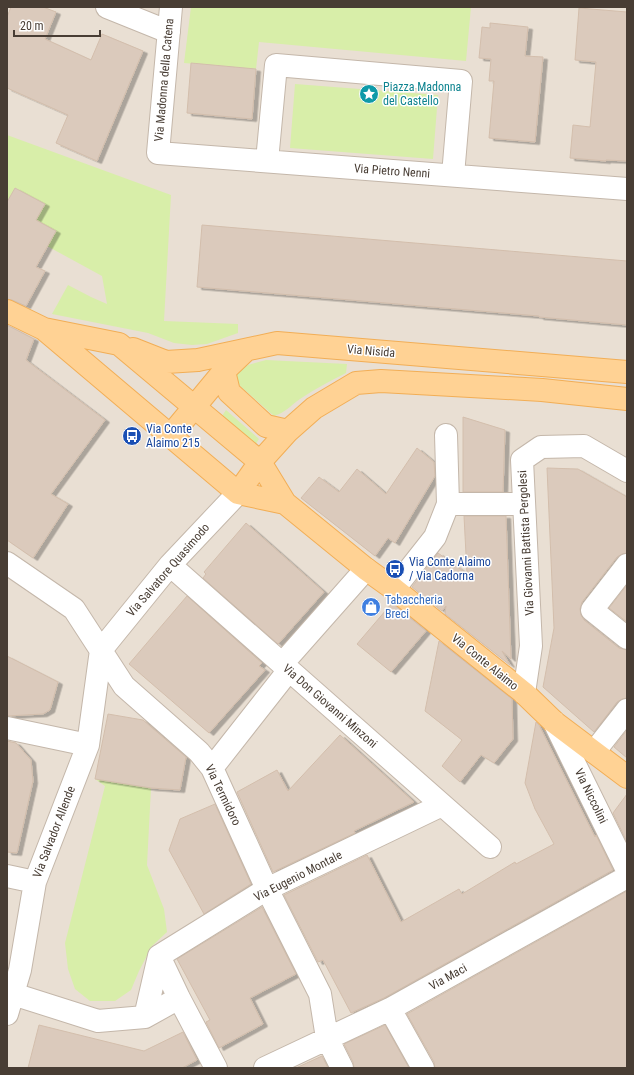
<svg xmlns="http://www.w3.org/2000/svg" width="634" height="1075" viewBox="0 0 634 1075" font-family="'Roboto Condensed',sans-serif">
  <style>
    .residential { fill: #e9dfd3 }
    .green { fill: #d8eea9 }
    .building { fill: #dbcabc; stroke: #d3beac; filter: url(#shadow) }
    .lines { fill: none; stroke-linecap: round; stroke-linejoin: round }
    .minor-casing { stroke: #c4b7aa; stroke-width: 24 }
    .major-casing { stroke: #f2ae56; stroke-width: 24 }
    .minor { stroke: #fff; stroke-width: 22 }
    .major { stroke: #ffd294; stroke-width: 22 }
    .labels { text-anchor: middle; stroke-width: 3; stroke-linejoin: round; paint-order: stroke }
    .street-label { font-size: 12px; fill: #483d34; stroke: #fff }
    .culture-label { font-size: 12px; fill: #0d838f; stroke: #fff; text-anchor: start }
    .transit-label { font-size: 12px; fill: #164399; stroke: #fff; text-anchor: start }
    .shop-label { font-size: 12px; fill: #366cbe; stroke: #fff; text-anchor: start }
  </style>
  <defs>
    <filter id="shadow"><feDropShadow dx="4.5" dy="2.5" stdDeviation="0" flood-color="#0004"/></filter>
  </defs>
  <rect width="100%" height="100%" fill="#f5eee5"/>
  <!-- residential -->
  <path class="residential" d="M7,7h620v1061h-620z"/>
  <!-- green -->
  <path class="green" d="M191,7h280l-5,54 -207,-19 -3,27 -72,-6z
    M295,84l143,11 -5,64 -143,-11z
    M7,135l164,60 -7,126 74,3v9l-31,11 -15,1 -18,-2 -26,-10 -96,-19 16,-29 23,12 16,7 -5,-28 -55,-30 8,-15 -19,-11 9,-16 -30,-16 -8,14z
    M266,360l81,4 -1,9c-16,8 -31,16 -46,26 -10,7 -14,13 -26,17l-36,-32 -2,-10 12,-9z
    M226,410l33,29 -4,6 -33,-29z
    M95,779l56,9 -4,77 17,44 3,23 -15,14 -13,25 -8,19 -16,11h-25l-15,-12 -7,-20 -3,-26 40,-157z"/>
  <!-- building -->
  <path class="building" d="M11,7h32l13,5 -11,27 46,21 11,-26 41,17 -46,110 -41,-18 12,-28 -61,-27v-71z
    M579,8l48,4v149l-21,-1v1l-36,-3 3,-33 17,2 6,-65 -21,-2z
    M490,23l38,4 -3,29 18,1 -8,85 -46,-4 5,-57h-5l2,-22 -12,-1 3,-31 8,1z
    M191,63l65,6 -4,50 -65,-6z
    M15,188l30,16 -9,16 20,11 -20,36 9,4 -19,35 -14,-6 -5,-1v-97z
    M202,225l425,36v64l-88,-8v-1l-342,-29z
    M7,325l27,14 -8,21 79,60 -54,74 17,10 -35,54 -26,-18z
    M463,417l42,13 -2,62h-40z
    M417,448l17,14 1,14 -40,67 -7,-5 -13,18 -74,-58 18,-21 20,15 18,-23 29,25z
    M547,468l31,1 49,28v56l-5,1 -5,3 -35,45 -2,7 1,6 3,5 35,28 8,2v48l-5,1 -5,3 -23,30 -51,-45 11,-59z
    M464,516h42l5,143 -9,-8 8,14 -65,-51 1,-8 -4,5 -30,-24 26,-34 29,21z
    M246,523l78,69 -46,52 -75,-66 3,-4 -2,-2z
    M627,585v37l-18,-14z
    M187,596l75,67 -3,3 6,4 -56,63 -80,-69z
    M392,603l34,28 -35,41 -34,-28z
    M439,641l73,58 1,40 -19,24 -13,-8 -21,27 -18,-16 20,-26 -37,-29z
    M7,656l51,26 -8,28 -7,4 -36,2z
    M108,714l35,6 43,37 -6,33 -29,-2 -56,-9z
    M536,722l3,3 56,112 1,-2 17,35 -229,128 -33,15 -28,-53 -5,2 -34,-67 83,-40 34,67 58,-33 3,5 53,-32 1,2 38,-20 -19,-35 -10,-26z
    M627,730v28l-13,-11z
    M340,735l74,67 -60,29 1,2 -82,39 -36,-80 40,-22 11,21z
    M7,741l9,2 15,17 2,21 -16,72 -10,-1z
    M627,794v48l-14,-29z
    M215,804l36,80 -47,30 -35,-64 11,-31z
    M627,891v177h-192l-1,-6 -27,-48z
    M262,907l34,67 -46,24 13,26 -44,24 -13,-26 4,-2 -33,-61z
    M39,1025l105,26 39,-19 14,28 -15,8h-154z
    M385,1025l24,43h-55l-1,-6 -9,-18z
    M322,1056l6,12h-32z"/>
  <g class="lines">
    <!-- minor casing -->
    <g class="minor-casing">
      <path id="minor" d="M107,7l62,25
        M171,7l-13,146 469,36
        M267,161l9,-96 185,16 -8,94
        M448,504h75
        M7,563l67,46 50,77 75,66 13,16 55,121 53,105 7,44 15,30
        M170,565l320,282
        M627,565l-35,45 35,28
        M394,589l41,-52 13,-33 -2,-69
        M282,664l84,-95
        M524,693l7,-47 -9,-186 19,-13 43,-1 43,25
        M554,722l73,148
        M7,728l81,17
        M594,752l33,-42
        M212,768l77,-98
        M7,876l28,6
        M159,956l108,-67 175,-84
        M159,956l20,42 37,70
        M13,994l85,27 47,-4 34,-19
        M390,1009l33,59
        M7,1014l13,-44 15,-88 53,-137 13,-95 69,-85 68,-72
        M145,1017l14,-61
        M265,1068l125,-59 237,-132"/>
    </g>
    <!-- major casing -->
    <g class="major-casing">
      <path id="major" d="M7,311l37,18 194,164 47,10
        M44,329l75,15 141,118 25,41 81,66 28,20 130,104 30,29 73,55
        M133,349l33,13 32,-2 79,-17 350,29
        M224,371l5,21 37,34 22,5
        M171,435l53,-64 22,-21
        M238,493l22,-31 28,-31 26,-23 42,-25 25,-2 161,9 85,9"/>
    </g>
    <!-- minor -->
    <use href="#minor" class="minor"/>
    <!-- major -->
    <use href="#major" class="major"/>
  </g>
  <!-- icons -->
  <defs>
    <g id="sight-disc" transform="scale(1)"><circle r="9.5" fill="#0f9aa8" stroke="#fff"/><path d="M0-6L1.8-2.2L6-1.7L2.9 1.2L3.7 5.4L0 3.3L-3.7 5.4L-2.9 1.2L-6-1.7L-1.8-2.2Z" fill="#fff"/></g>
    <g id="bus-disc" transform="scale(1)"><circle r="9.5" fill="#1a4fb4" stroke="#fff"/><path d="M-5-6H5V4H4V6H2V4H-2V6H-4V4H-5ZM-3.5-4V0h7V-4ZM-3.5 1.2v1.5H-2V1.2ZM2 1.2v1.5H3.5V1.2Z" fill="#fff"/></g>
    <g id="shop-disc" transform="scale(1)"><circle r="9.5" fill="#3f7fe0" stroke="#fff"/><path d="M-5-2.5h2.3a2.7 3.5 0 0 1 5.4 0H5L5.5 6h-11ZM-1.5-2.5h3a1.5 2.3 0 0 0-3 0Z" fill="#fff"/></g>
  </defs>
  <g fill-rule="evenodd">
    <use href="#sight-disc" x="369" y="94"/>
    <use href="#bus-disc" x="132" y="436"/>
    <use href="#bus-disc" x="395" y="569"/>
    <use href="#shop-disc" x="371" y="607"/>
  </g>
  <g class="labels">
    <!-- street labels -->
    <g class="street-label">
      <text transform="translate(164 80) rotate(-85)" y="4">Via Madonna della Catena</text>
      <text transform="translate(392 171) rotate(4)" y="4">Via Pietro Nenni</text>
      <text transform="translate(371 351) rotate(5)" y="4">Via Nisida</text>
      <text transform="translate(526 543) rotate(-93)" y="4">Via Giovanni Battista Pergolesi</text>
      <text transform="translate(168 570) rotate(-49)" y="4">Via Salvatore Quasimodo</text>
      <text transform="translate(485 662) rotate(39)" y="4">Via Conte Alaimo</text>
      <text transform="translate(330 706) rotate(41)" y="4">Via Don Giovanni Minzoni</text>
      <text transform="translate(223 795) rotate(64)" y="4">Via Termidoro</text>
      <text transform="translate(591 796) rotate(64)" y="4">Via Niccolini</text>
      <text transform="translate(54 832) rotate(-69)" y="4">Via Salvador Allende</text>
      <text transform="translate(298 876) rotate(-27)" y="4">Via Eugenio Montale</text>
      <text transform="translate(448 977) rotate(-29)" y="4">Via Maci</text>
    </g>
    <!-- culture labels -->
    <g class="culture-label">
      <text x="383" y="91">Piazza Madonna<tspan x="383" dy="14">del Castello</tspan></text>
    </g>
    <!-- transit labels -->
    <g class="transit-label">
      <text x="146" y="433">Via Conte<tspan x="146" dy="14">Alaimo 215</tspan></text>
      <text x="409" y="566">Via Conte Alaimo<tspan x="409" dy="14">/ Via Cadorna</tspan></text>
    </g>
    <!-- shop labels -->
    <g class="shop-label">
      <text x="385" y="604">Tabaccheria<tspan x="385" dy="14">Breci</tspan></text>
    </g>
  </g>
  <!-- border -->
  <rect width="634" height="1075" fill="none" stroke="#483d34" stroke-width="16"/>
  <!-- scale -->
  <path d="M14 30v6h86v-6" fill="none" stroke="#483d34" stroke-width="2"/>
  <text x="20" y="30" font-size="12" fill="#483d34" stroke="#ffffff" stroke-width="3" paint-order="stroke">20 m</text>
</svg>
